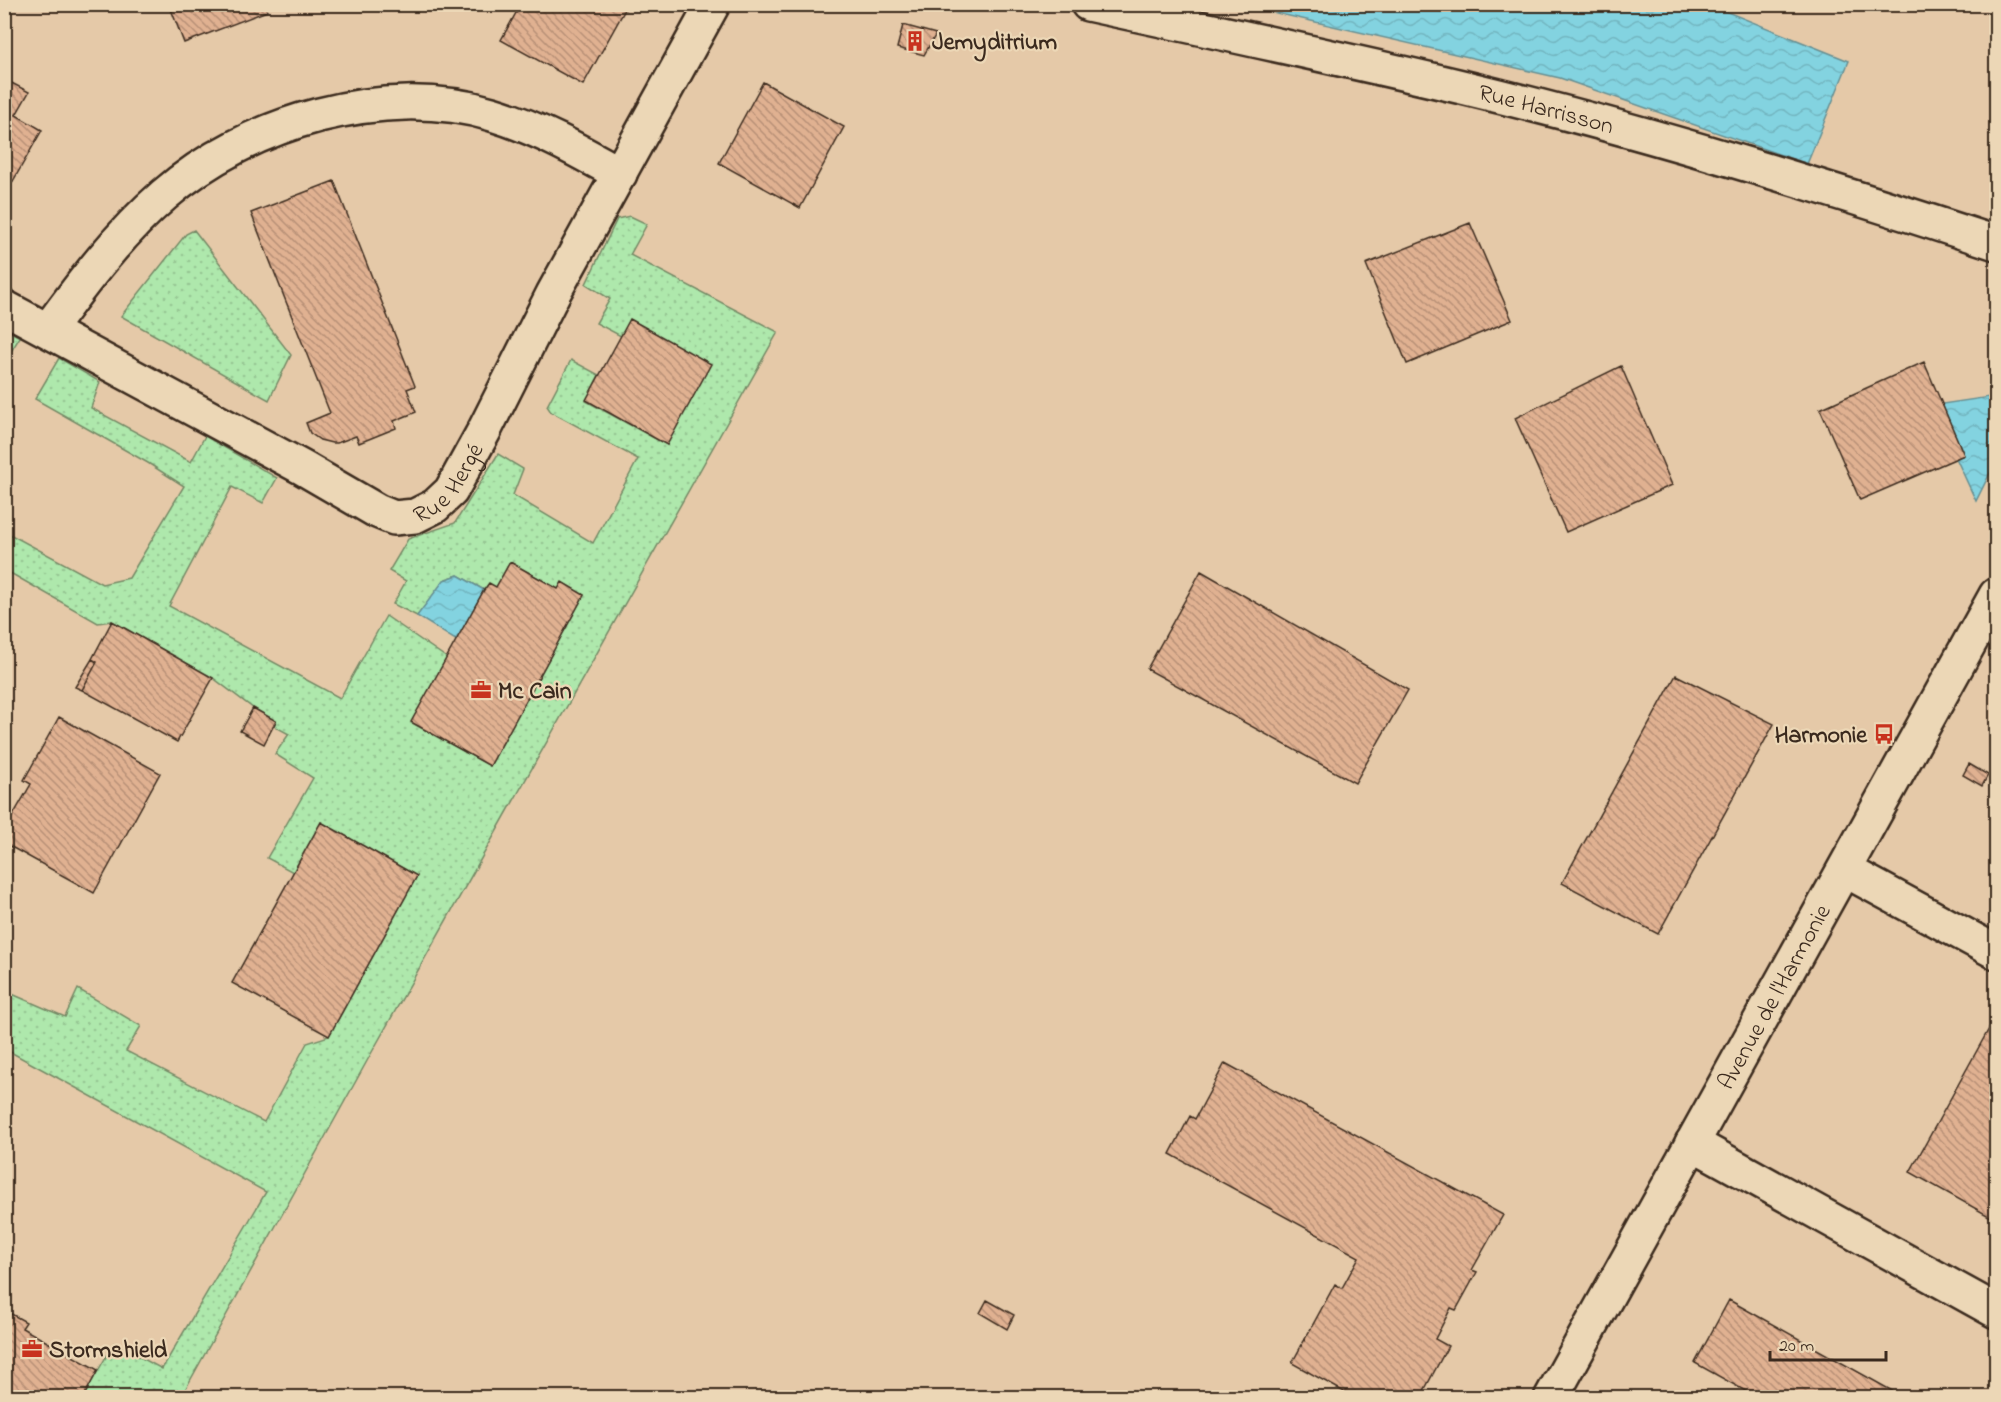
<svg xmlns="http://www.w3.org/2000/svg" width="2001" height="1402" viewBox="0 0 2001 1402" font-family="'Indie Flower',sans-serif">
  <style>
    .built { fill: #e5c9a8 }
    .grass { fill: url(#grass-dots); stroke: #748965; stroke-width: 1.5 }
    .water { fill: url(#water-waves); stroke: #668f92; stroke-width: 1.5 }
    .building { fill: url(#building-back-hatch); stroke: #3b2a1e; stroke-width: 1.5 }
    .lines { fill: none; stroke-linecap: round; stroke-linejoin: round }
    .minor-casing { stroke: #3b2a1e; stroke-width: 38 }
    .minor { stroke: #ecd7b6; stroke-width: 33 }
    .labels { text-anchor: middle; stroke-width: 4.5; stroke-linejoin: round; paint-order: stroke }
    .poi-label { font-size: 24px; font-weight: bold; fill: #3b2a1e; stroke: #ecd7b6; text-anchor: start }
    .street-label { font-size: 24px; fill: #3b2a1e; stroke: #ecd7b6 }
  </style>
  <defs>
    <pattern id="grass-dots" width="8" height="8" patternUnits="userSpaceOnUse" patternTransform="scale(1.5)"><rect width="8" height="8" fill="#aee8ac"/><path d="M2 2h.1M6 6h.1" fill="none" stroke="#97c794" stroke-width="1.8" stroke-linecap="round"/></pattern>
    <pattern id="water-waves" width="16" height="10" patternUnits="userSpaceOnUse" patternTransform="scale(1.5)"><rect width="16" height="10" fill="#83d3e0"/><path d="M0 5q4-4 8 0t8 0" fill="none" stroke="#72b5c0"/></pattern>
    <pattern id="building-back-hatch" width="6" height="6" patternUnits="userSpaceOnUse" patternTransform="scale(1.5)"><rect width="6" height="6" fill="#e0b191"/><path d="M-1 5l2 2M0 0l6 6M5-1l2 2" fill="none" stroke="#b79076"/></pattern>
  </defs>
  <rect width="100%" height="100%" fill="#ecd7b6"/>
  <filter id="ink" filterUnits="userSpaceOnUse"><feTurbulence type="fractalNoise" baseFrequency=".0167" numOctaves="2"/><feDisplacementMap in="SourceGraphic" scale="12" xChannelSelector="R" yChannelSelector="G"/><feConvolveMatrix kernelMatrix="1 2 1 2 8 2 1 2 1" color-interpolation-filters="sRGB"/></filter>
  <g filter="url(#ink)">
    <!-- built -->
    <path class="built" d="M5,5h1991v1392h-1991z"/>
    <!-- grass -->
    <path class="grass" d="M630,216l17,8 -17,31 148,77 -406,720 -191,345h-98l31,-54 48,26 104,-177 -261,-143v-58l60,26 13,-28 63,37 -15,25 138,71 43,-79 22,-7 88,-160 -96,-54 -28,50 -26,-14 46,-80 -38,-24 14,-20 -15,-8 2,-5 -23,-13 -40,-30 -101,-57 -14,2 -93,-53 -1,-39 98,53 27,-6 55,-92 -36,-23 -113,-64 24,-41 41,24 -9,26 100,54 14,-26 72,42 -14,25 -31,-16 -63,119 171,92 46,-82 61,42 -35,65 78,43 94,-171 -21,-12 -5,6 -48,-27 -14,25 -12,3 -26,-15 -12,4 -29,37 -24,-12 13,-23 -17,-10 19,-32 47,-16 43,-69 25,15 -10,26 80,48 45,-84 -87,-47 -4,-6 24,-46 28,15 -13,26 81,44 -46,-109 -25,-13 14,-24 -24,-15 31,-65z
      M194,230l97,125 -22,45 -148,-84 65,-82z
      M5,329l15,8 -15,24z"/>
    <!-- water -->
    <path class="water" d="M1241,5h469l139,56 -42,103 -247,-86z
      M1996,396v65l-20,40 -20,-43 8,-3 -22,-51z
      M458,575l26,15 -27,51 -40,-25 27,-36z"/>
    <!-- building -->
    <path class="building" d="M169,4h96l2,7 -83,32z
      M521,4h107l-45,81 -82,-45z
      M903,25l33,9 -12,21 -27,-7z
      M4,79l25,13 -13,23 26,15 -38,67z
      M763,82l81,45 -44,81 -81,-45z
      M334,181l81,205 -8,3 9,23 -22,9 2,7 -37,15 -3,-7 -19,7h-5l-12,-3 -10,-7 -4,-10 24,-10 -79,-200z
      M1470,223l42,97 -105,44 -41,-100z
      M630,319l81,45 -44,81 -81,-45z
      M1924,362l40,93 -104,45 -40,-91z
      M1621,366l51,119 -106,47 -51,-114z
      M510,562l48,27 4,-7 22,13 -94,171 -79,-44 73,-132 5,-7 7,4z
      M1201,571l207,119 -53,93 -208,-114z
      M112,621l101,57 -36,64 -95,-52 15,-28 -5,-3z
      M92,659l5,3 -15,28 -7,-3z
      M1676,675l98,49 -116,210 -96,-51z
      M253,708l23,13 -12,23 -24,-13z
      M59,717l101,56 -66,120 -90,-50v-12l27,-47 -7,-4z
      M1969,764l19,11 -6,11 -19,-11z
      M321,822l96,54 -88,160 -97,-53z
      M1996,1016v204l-86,-48z
      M1225,1063l278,152 -31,55 5,2 -21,38 -5,-2 -16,31 13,7 -28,52h-65l-63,-35 43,-79 7,4 17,-31 -189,-103 20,-38 5,3z
      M987,1300l27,15 -7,14 -27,-16z
      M1729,1300l176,98h-147l-63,-35z
      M4,1310l22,12 -4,6 76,42 -15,28h-79z"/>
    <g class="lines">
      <!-- minor casing -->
      <g class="minor-casing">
        <g id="minor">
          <path id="s1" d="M1088,4c126,27 252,54 378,84 179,43 356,98 530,155"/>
          <path id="s2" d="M4,307l299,161 74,43 17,7 21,-2 20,-10 16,-15 33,-60 69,-137 160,-290"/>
          <path d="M48,330c35,-48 71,-96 116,-135 83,-73 220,-113 328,-81 46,14 87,37 128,60"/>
          <path d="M1845,870l151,82"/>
          <path d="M1692,1143l304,168"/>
          <path id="s3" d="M1551,1398l445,-803"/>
        </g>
      </g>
      <!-- minor -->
      <use href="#minor" class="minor"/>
    </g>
  </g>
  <!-- icons -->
  <defs>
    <g id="building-bare" transform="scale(1.62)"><path d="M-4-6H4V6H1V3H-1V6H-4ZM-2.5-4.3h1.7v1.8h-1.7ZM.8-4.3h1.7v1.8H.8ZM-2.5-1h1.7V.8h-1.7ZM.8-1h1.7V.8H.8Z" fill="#c8321e" stroke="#ecd7b6" stroke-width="2.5" paint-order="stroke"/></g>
    <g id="office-bare" transform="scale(1.62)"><path d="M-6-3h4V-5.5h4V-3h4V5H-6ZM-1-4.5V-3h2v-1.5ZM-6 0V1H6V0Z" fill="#c8321e" stroke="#ecd7b6" stroke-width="2.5" paint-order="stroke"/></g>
    <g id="bus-bare" transform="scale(1.62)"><path d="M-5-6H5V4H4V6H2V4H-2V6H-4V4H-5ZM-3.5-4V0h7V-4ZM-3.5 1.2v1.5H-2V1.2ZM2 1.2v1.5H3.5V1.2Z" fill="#c8321e" stroke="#ecd7b6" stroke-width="2.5" paint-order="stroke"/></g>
  </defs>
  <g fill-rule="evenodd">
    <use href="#building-bare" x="915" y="41"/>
    <use href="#office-bare" x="481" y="690"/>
    <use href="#bus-bare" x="1884" y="734"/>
    <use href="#office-bare" x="32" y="1349"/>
  </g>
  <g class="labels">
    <!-- poi labels -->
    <g class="poi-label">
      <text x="932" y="49">Jemyditrium</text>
      <text x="498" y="698">Mc Cain</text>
      <text x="1867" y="742" text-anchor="end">Harmonie</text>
      <text x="49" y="1357">Stormshield</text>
    </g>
    <!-- street labels -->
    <g class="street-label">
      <text dy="8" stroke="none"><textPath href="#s1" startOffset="470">Rue Harrisson</textPath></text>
      <text dy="8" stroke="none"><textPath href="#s2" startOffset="513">Rue Hergé</textPath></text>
      <text dy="8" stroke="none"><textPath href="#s3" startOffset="459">Avenue de l'Harmonie</textPath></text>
    </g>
  </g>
  <!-- margin -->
  <rect width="2001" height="1402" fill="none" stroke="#ecd7b6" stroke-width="24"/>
  <rect x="12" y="12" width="1977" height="1378" fill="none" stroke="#3b2a1e" stroke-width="2" filter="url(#ink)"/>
  <!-- scale -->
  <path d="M1770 1351v9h116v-9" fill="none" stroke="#3b2a1e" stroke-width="3"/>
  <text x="1779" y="1351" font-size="18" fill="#3b2a1e" stroke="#ecd7b6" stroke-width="4.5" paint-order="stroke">20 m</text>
</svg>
